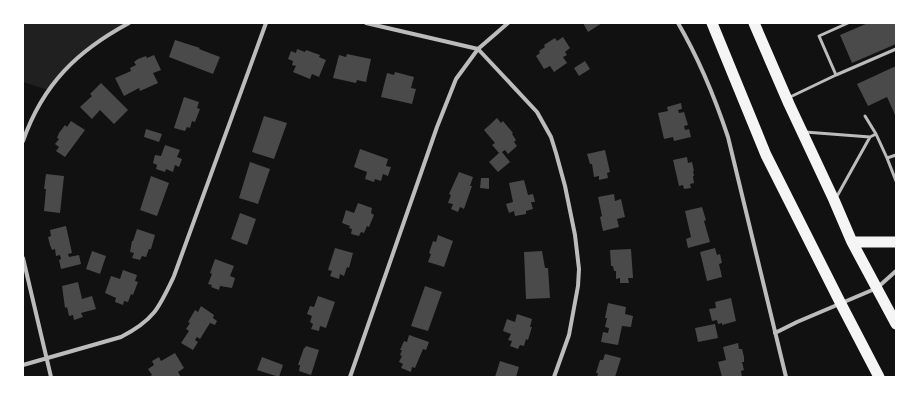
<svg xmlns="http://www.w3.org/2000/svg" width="919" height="400" viewBox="0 0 919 400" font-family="'Open Sans',sans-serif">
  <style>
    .green { fill: #202020 }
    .building { fill: #4a4a4a }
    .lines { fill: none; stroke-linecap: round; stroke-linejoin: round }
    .service { stroke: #bcbcbc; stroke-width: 3 }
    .minor { stroke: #bcbcbc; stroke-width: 4 }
    .trunk { stroke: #f5f5f5; stroke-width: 11 }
  </style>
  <rect width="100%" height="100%" fill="#111"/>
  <!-- green -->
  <path class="green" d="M23,23h106l-54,36 -27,31 -25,-8z"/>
  <!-- building -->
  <path class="building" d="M583,23h19l-14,9z
    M868,23h28v21l-44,19 -12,-28z
    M563,37l7,11 -5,4 2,3 -4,2 4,6 -13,9 -4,-6 -6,3 -8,-13 4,-3 -1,-2 6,-4 -1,-2 11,-7 2,3z
    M175,40l25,8 -1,1 21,8 -7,17 -44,-17z
    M297,49l8,3 1,-2 14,5 -1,2 7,3 -7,17 -7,-3 -2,5 -17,-7 3,-6 -4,-1 1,-4 -5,-2 3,-8 5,2z
    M347,54l24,5 -5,23 -9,-2 -1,3 -23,-5 6,-23 7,2z
    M154,55l7,15 -8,3 5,10 -18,8 -1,-3 -15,8 -9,-18 16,-7 -1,-3 6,-3 -2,-3 4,-3 8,-3 1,2z
    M585,61l5,8 -11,7 -5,-8z
    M896,66v51l-9,-20 -19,9 -11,-22z
    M395,72l19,5 -3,11 5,1 -4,15 -31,-7 6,-24 7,2z
    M101,83l27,27 -14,14 -14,-14 -8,9 -12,-12 12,-11 -2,-2z
    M184,97l15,5 -2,6 3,1 -5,13 -3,-1 -2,7 -3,-1 -2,4 -11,-3z
    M681,103l1,6 -4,1 1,3 5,-1 4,13 -4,1 1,4 4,-1 2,8 -17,4 -1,-4 -9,2 -6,-26 10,-2 -1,-4z
    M264,116l23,7 -13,36 -22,-7z
    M497,118l4,5 2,-2 10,12 -1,1 4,6 -2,2 3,4 -9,8 -3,-4 -3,2 8,10 -12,10 -9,-10 10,-9 -7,-8 3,-2 -11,-13z
    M71,121l14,9 -20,27 -9,-6 3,-4 -4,-3 4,-5 -2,-1 2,-5 6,-8 2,2z
    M146,129l16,5 -3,8 -15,-5z
    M165,145l15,5 -3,7 5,2 -3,8 -4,-2 -2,7 -7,-3 -1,3 -9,-3 1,-4 -4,-2 2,-8 6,1z
    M360,149l28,10 -2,7 5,1 -3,9 -5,-2 -2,7 -6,-2 -1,3 -9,-3 2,-7 -13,-5z
    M605,150l5,22 -3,1 1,5 -9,2v-4l-5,1 -2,-13h-2l-3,-10z
    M687,157l1,6 4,-1 2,9h-1l1,5h-1l1,7 -4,1 1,4 -7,1 -1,-4 -4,1 -6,-26z
    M250,162l20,7 -12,35 -19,-6z
    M459,172l14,5 -3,9h2l-8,23 -4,-2 -2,5 -7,-3 2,-5 -5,-1 3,-8 -2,-1z
    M46,174l18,2 -4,37 -16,-2 2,-22h-2z
    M151,176l18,7 -12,33 -17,-6z
    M481,178h8v11l-9,-1z
    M524,180l4,15 5,-1 2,8h-4l2,7 -7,2v3l-11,2 -1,-5 -5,2 -3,-9 7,-2 -4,-19z
    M614,194l1,7 6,-2 4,18 -8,2 2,8 -16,4 -3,-14 2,-1 -4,-19z
    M358,203l14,5 -1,5 3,2 -5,12 -2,-1 -3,7 -3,-1 -2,4 -8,-2 1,-5 -3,-1 1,-2 -8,-3 4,-13 8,3z
    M702,207l4,13 -2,1 6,21 -22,6 -2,-9 5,-2 -6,-26z
    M240,213l16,6 -9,26 -16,-6z
    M66,226l6,27 -4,1 1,3 10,-2 2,9 -20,5 -2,-9 2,-1 -1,-4 -4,1 -1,-7 -3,1 -2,-5 -2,-8 3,-1 -1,-6z
    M137,229l18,6 -4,14h-2l-3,8 -4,-1 -2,4 -8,-2 2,-5 -4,-1 2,-11h1z
    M438,235l15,6 -9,26 -16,-5 3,-8 -2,-1 4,-12 3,1z
    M335,248l18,5 -4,15 -2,-1 -3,9 -4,-2 -1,5 -9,-3 2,-5 -4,-1z
    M715,248l2,7 3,-1 2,9 -3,1 3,13 -15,4 -7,-29z
    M631,249l2,29h-5l1,5h-9v-5l-4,1v-8h-2l-1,-5h-2l-1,-16z
    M92,251l14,5 -6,18 -14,-5z
    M542,251l3,17h3l2,30 -24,1 -2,-47z
    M215,259l19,7 -4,10 5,2 -3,10 -12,-2 -1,4 -8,-3 1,-2 -4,-1 4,-10 -2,-1z
    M123,270l14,5 -2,6 3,1 -5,13 -2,-1 -3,8 -4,-1 -1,4 -8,-3 1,-4 -11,-5 6,-17 9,3z
    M78,282l4,17 10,-3 4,13 -15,4 2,4 -9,3 -1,-5 -4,1 -2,-9 -2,1 -3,-22z
    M425,286l17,6 -14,39 -17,-5z
    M318,296l17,6 -9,26 -6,-2 -1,5 -8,-2 2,-5 -3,-2 2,-6 -5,-2 3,-8 4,1z
    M731,298l5,23 -14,4v-2l-4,1 -1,-4 -5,1 -3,-12 7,-1 -1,-6z
    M608,303l18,4 -1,7 8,2 -2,11 -9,-1 -4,19 -17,-3 2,-10 5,1 1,-5 -4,-1 2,-9h-2z
    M201,306l13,9 -1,3 4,3 -2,4 -5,-2 -10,16 -3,-2 -2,3 3,2 -5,8 -12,-7 8,-12 -3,-2 4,-6 -2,-1 7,-12 3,2z
    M517,314l15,5 -2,8h2l-4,13 -2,-1 -2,7 -4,-1 -2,4 -8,-3 2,-5 -4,-1 3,-6 -8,-3 4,-12 8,3z
    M715,324l3,14 -20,4 -3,-14z
    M409,335l20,7 -3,8 -3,-1 -8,19 -3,-1 -1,5 -10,-4 2,-4 -4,-2 3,-6 -2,-1 2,-5h-2l4,-9 3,1z
    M738,343l1,6h3l2,8v5h-2l2,8 -3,1 1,6h-20l-4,-15 8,-2 -3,-13z
    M306,346l13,4 -8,25 -12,-4 1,-6h-2l6,-17h1z
    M175,353l9,15 -6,4 3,5h-32l3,-2 -4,-6 6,-4 -2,-4 7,-4 2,4z
    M605,354l16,4 -6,19h-18l1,-4h-2l4,-13h3z
    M262,357l21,8 -4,12 -22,-7z
    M500,361l19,6 -3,10h-21z"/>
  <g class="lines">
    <!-- service -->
    <path class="service" d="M836,75l-17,-39 29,-13
      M788,98l48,-23 60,-26
      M865,116l11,18
      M805,132l65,5 6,-3 11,24 9,-3
      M887,158l9,23
      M836,198l34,-61"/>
    <!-- minor -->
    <path class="minor" d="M366,23l112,26
      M678,23c21,36 37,75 50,114l58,240
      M478,49l59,63 14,25 5,16 9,33 10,49 4,34 -1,17 -9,49 -15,42
      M23,141c20,-57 54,-90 106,-118
      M23,258l28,119
      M775,333l22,-11 80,-34 19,-17
      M23,365l98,-28c33,-17 38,-29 53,-61l92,-253
      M350,377l87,-250 19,-48 22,-30 30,-26"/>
    <!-- trunk -->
    <path class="trunk" d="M712,23l54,132 75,149 38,73
      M754,23l35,81 45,96 18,42 44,82
      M852,242h44"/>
  </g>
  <!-- border -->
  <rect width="919" height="400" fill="none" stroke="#ffffff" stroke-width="48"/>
</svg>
